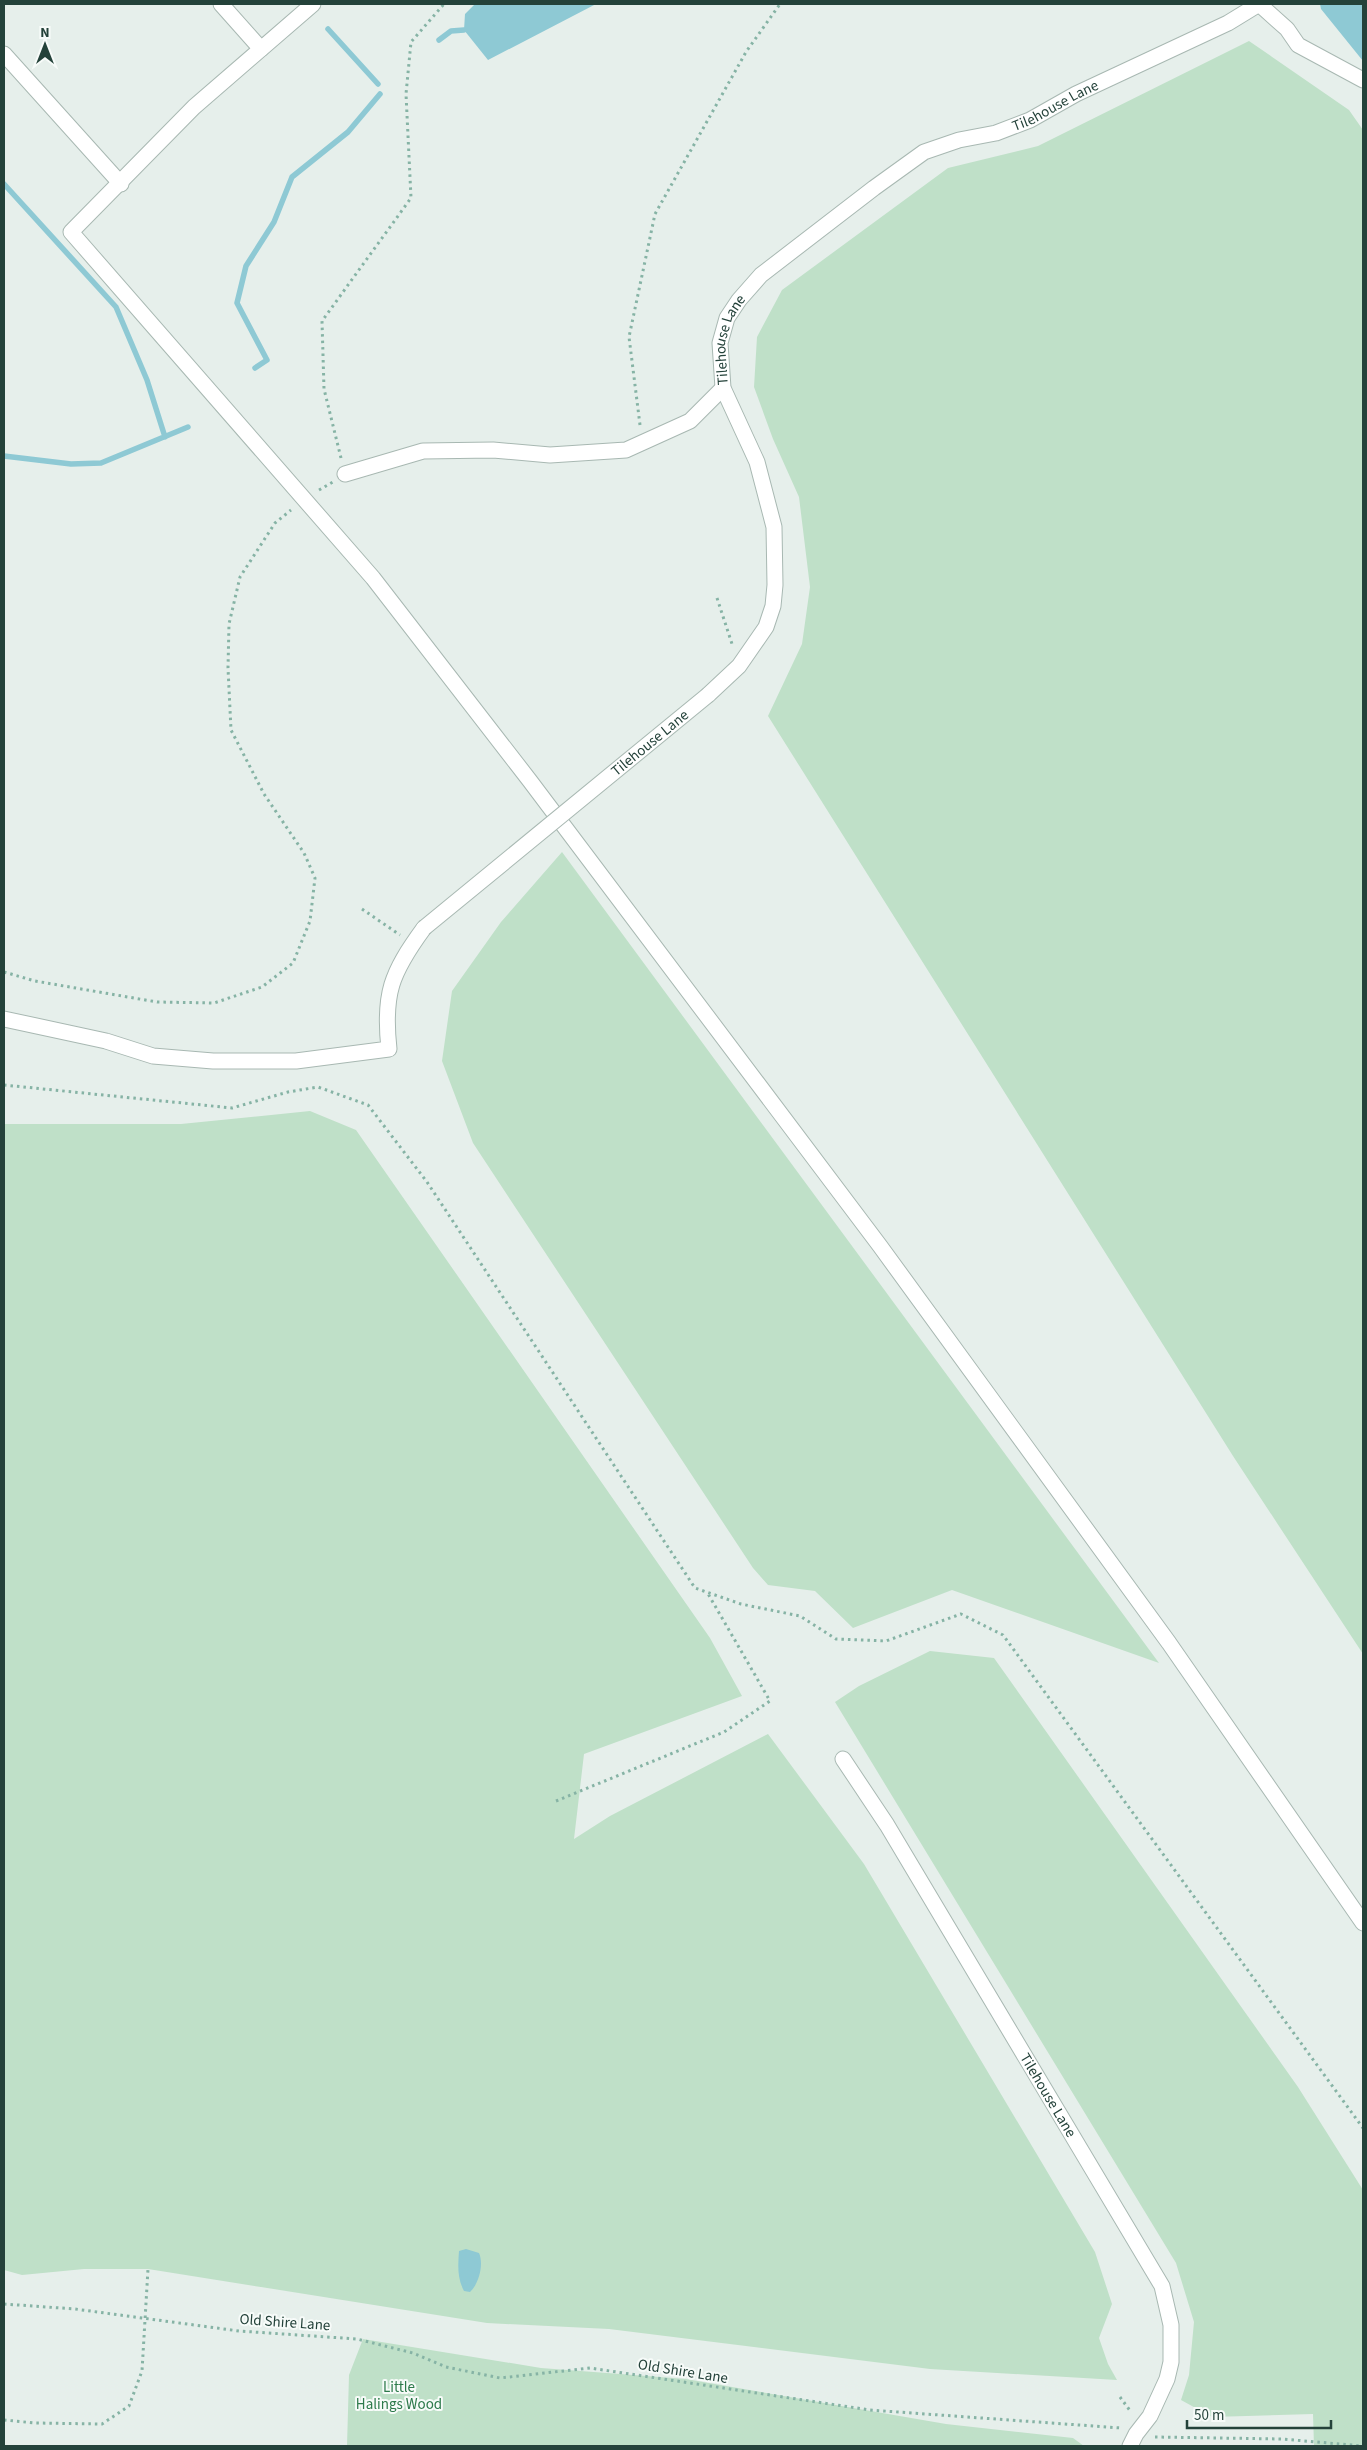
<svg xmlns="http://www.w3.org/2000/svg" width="1367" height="2450" viewBox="0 0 1367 2450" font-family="'Source Sans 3',sans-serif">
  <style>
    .green { fill: #bfe0c8 }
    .water { fill: #8ec9d4 }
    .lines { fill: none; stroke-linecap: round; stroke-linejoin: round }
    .stream { stroke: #8ec9d4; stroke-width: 5.5 }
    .minor-casing { stroke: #a8b8b2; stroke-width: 17 }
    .path { stroke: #86b3a5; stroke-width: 3; stroke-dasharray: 2.5 4; stroke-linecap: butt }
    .minor { stroke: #fff; stroke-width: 15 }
    .minor-bridge-casing { stroke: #a8b8b2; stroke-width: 17; stroke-linecap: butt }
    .minor-bridge { stroke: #fff; stroke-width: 15 }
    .labels { text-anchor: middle; stroke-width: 4; stroke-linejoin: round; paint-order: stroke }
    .street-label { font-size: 15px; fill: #24423a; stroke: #f7fbf9 }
    .park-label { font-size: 15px; fill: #2d7a4b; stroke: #f7fbf9 }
  </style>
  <rect width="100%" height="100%" fill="#e6efeb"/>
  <!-- green -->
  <path class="green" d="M1249,41l100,69 14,20v1524l-130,-198 -465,-740 34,-72 8,-57 -11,-90 -26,-58 -19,-52 3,-50 25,-47 166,-122 90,-22z
    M562,852l597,811 -207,-73 -99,38 -38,-37 -47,-6 -15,-17 -280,-425 -31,-82 10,-70 49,-69z
    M310,1111l46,19 354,508 32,58 -158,58 -10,85 36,-23 158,-82 96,130 231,388 17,52 -13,34 9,26 9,16 -187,-11 -321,-40 -122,-6 -339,-54h-64l-62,6 -18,-5v-1146h177z
    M930,1651l64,7 304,429 65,103v256h-49l-1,-32 -101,3 -31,-17 8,-25 5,-53 -18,-59 -341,-561 24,-16z
    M363,2339l178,29 145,11 260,45 127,14 11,8h-737l2,-71z"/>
  <!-- water -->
  <path class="water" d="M475,4h121l-108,56 -24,-30 1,-16z
    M1320,4h43v57l-42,-52z
    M466,2249l13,4c5,11 0,31 -9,39l-6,-1c-7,-13 -6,-26 -5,-40z"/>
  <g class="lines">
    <!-- stream -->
    <path class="stream" d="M328,29l50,55
      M439,40l12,-9 13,-1
      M4,184l112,123 31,73 18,57
      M255,368l12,-8 -30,-57 9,-37 28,-44 18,-45 56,-45 32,-38
      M4,456l67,8 30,-1 87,-36"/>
    <!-- minor casing -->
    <g class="minor-casing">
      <g id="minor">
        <path d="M221,4l40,45"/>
        <path d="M313,4l-119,103 -123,125 302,346 157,203 350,465 289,397 194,280"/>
        <path d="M1259,4l28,25 11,16 65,35"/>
        <path d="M4,54l117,130"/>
        <path d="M345,474l78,-23 70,-1 57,5 76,-5 64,-29 33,-33"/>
        <path id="s1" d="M708,695l31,-29 27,-39 7,-21 2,-21 -1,-58 -17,-65 -34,-74 -3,-45 7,-25 12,-18 22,-25 113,-87 50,-36 35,-12 37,-7 34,-13 46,-26 152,-71 31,-19"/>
        <path d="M4,1019l102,22 47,15 60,5h83l93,-12c-6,-55 2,-76 35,-121"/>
        <path id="s2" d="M843,1759l44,66 275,461 9,39v37l-4,17 -17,37 -14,18 -6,12"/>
      </g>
    </g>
    <!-- path -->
    <path class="path" d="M640,425l-11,-88 26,-123 91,-162 34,-48
      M341,458l-17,-69 -2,-68 89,-123 -5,-104 5,-52 33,-38
      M319,490l14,-8
      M717,598l16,49
      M362,909l38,26
      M4,972l31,9 122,21 57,1 48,-16 31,-24 17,-42 5,-43 -11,-25 -40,-59 -33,-64 -3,-62 1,-44 11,-47 35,-54 16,-13
      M4,1085l228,23 56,-16 30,-5 50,18 59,77 268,406 46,16 59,12 36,23 50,2 75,-27 42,21 360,493
      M556,1801l168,-69 46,-31 -63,-109
      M4,2304l71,5 164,22 118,8 56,14 33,14 54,11 90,-10 280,42 251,18
      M1120,2397l11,15
      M4,2420l31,3 67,1 27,-18 13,-35 6,-102
      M1155,2437l127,2 81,7"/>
    <!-- minor -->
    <use href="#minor" class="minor"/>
    <!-- minor-bridge casing -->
    <g class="minor-bridge-casing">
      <g id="minor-bridge">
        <path id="s3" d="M424,928l284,-233"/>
      </g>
    </g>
    <!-- minor-bridge -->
    <use href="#minor-bridge" class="minor-bridge"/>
  </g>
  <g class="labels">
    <!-- street labels -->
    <g class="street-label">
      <text dy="5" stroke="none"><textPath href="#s1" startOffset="810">Tilehouse Lane</textPath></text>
      <text dy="5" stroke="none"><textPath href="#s1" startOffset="390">Tilehouse Lane</textPath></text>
      <text dy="5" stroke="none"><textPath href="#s3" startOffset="292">Tilehouse Lane</textPath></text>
      <text dy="5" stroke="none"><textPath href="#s2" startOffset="394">Tilehouse Lane</textPath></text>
      <text transform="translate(285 2322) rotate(4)" y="5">Old Shire Lane</text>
      <text transform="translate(683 2371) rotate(9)" y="5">Old Shire Lane</text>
    </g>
    <!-- park labels -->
    <g class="park-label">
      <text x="399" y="2392">Little<tspan x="399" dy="17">Halings Wood</tspan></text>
    </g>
  </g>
  <!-- border -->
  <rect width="1367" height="2450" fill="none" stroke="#24423a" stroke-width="10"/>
  <!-- north arrow -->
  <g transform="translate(45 45)" stroke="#f7fbf9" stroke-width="4" paint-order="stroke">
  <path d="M0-4L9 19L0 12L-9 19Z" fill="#24423a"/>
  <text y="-8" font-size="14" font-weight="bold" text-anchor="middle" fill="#24423a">N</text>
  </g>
  <!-- scale -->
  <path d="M1187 2420v8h144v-8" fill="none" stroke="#24423a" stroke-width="2.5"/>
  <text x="1194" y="2420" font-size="15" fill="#24423a" stroke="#f7fbf9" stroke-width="4" paint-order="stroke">50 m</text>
</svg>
